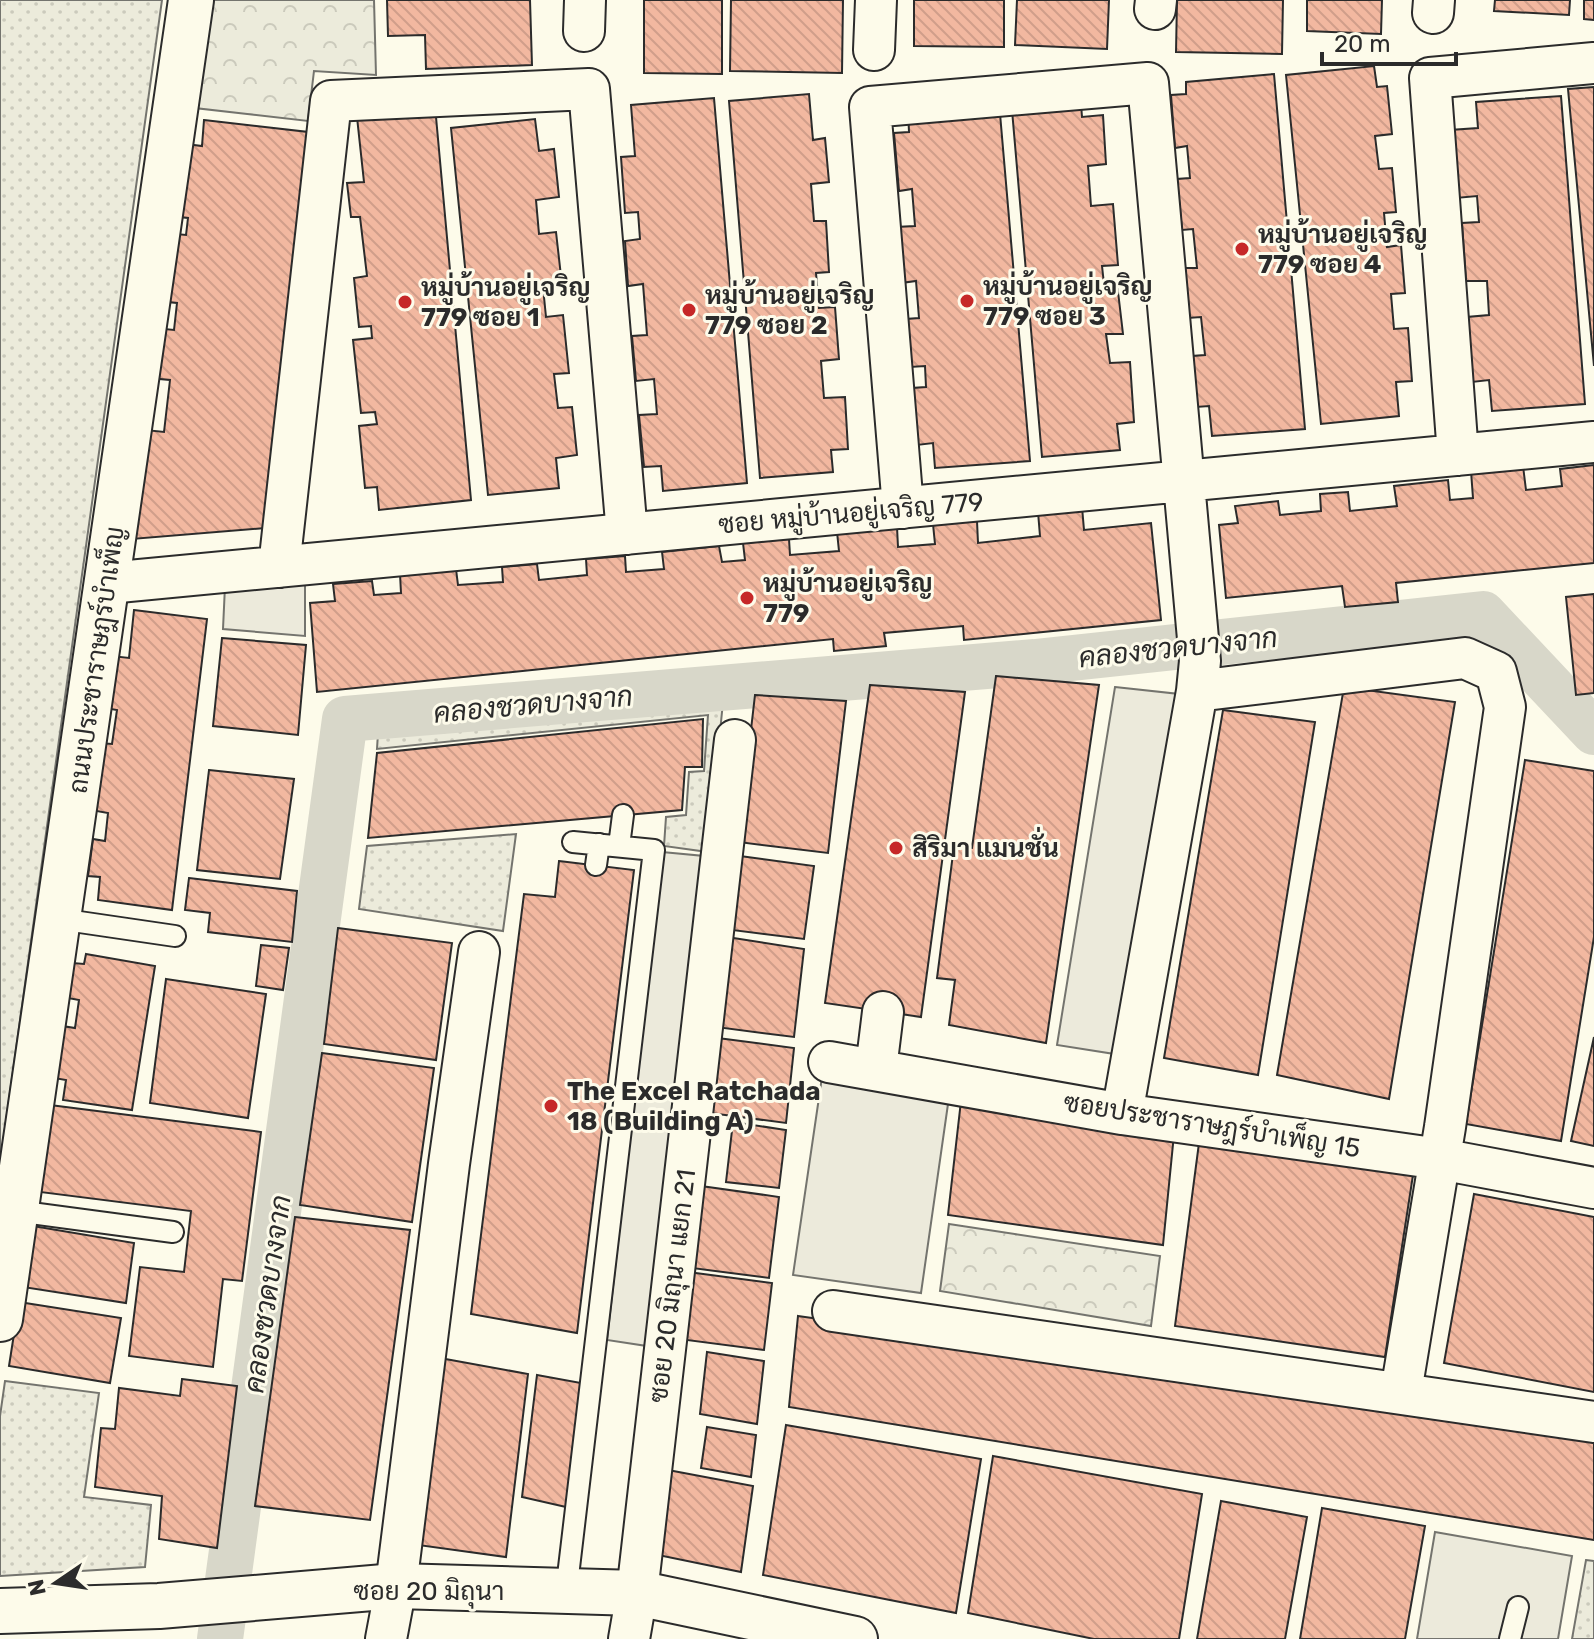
<svg xmlns="http://www.w3.org/2000/svg" width="1594" height="1639" viewBox="0 0 1594 1639" font-family="Rubik,Sarabun,sans-serif">
  <style>
    .forest { fill: url(#forest-crowns); stroke: #74746e; stroke-width: 2 }
    .park { fill: url(#park-dots); stroke: #74746e; stroke-width: 2 }
    .parking { fill: #eceadb; stroke: #74746e; stroke-width: 2 }
    .lines { fill: none; stroke-linecap: round; stroke-linejoin: round }
    .canal { stroke: #d8d7c9; stroke-width: 46 }
    .building { fill: url(#building-back-hatch); stroke: #2b2b2b; stroke-width: 2 }
    .lane-casing { stroke: #2b2b2b; stroke-width: 24 }
    .street-casing { stroke: #2b2b2b; stroke-width: 44 }
    .secondary-casing { stroke: #2b2b2b; stroke-width: 48 }
    .lane { stroke: #fdfbea; stroke-width: 20 }
    .street { stroke: #fdfbea; stroke-width: 40 }
    .secondary { stroke: #fdfbea; stroke-width: 44 }
    .poi-dot { fill: #c62828; stroke: #fdfbea; stroke-width: 3 }
    .labels { text-anchor: middle; stroke-width: 6; stroke-linejoin: round; paint-order: stroke }
    .poi-label { font-size: 26px; font-weight: bold; fill: #2b2b2b; stroke: #fdfbea; text-anchor: start }
    .street-label { font-size: 26px; fill: #2b2b2b; stroke: #fdfbea }
    .water-label { font-size: 28px; font-style: italic; fill: #2b2b2b; stroke: #fdfbea }
  </style>
  <defs>
    <pattern id="forest-crowns" width="20" height="18" patternUnits="userSpaceOnUse" patternTransform="scale(2)"><rect width="20" height="18" fill="#ecebdb"/><path d="M2 6a3 3 0 1 1 6 0M12 15a3 3 0 1 1 6 0" fill="none" stroke="#cbcabc"/></pattern>
    <pattern id="park-dots" width="8" height="8" patternUnits="userSpaceOnUse" patternTransform="scale(2)"><rect width="8" height="8" fill="#ecebdb"/><path d="M2 2h.1M6 6h.1" fill="none" stroke="#cbcabc" stroke-width="1.8" stroke-linecap="round"/></pattern>
    <pattern id="building-back-hatch" width="6" height="6" patternUnits="userSpaceOnUse" patternTransform="scale(2)"><rect width="6" height="6" fill="#f2b8a0"/><path d="M-1 5l2 2M0 0l6 6M5-1l2 2" fill="none" stroke="#d09e8a"/></pattern>
  </defs>
  <rect width="100%" height="100%" fill="#fdfbea"/>
  <!-- forest -->
  <path class="forest" d="M210,0h164l2,75 -62,-4 -6,50 -113,-13z
    M949,1224l211,32 -9,70 -211,-35z"/>
  <!-- park -->
  <path class="park" d="M0,0h162l-162,1164z
    M723,702l-15,150 -44,-6 2,-29 20,-2 3,-43 15,-1 4,-56 -331,34 1,-16z
    M516,834l-13,97 -144,-22 8,-63z
    M5,1381l94,12 -15,104 67,8 -6,62 -145,9v-160z
    M1586,1560l8,1v78h-22z"/>
  <!-- parking -->
  <path class="parking" d="M305,576v60l-82,-7 2,-43z
    M1115,687l64,7 -58,361 -64,-10z
    M662,852l42,4 -57,490 -40,-6z
    M822,1077l127,20 -28,196 -128,-18z
    M1435,1532l137,24 -14,83h-141z"/>
  <g class="lines">
    <!-- canal -->
    <path class="canal" d="M220,1639l125,-920 690,-57 448,-48 111,118"/>
  </g>
  <!-- building -->
  <path class="building" d="M387,0h143l2,65 -106,4 -1,-34 -37,1z
    M644,0h78v74l-78,-1z
    M731,0h112l-1,73 -112,-2z
    M914,0h90v47l-90,-1z
    M1017,0h92l-2,49 -92,-4z
    M1177,0h106l-1,54 -106,-2z
    M1307,0h75l-1,34 -74,-3z
    M1495,0h75l-1,15 -75,-4z
    M1584,0h10v20l-10,-1z
    M1374,66l3,21 10,-1 5,48 -17,2 4,33 13,-1 4,44 -12,1 3,34 14,-2 4,48 -14,1 3,35 14,-1 4,53 -16,1 3,34 -78,8 -35,-349z
    M1274,74l31,355 -93,7 -3,-30 -13,1 -4,-51 13,-1 -4,-38 -13,1 -4,-50h13l-4,-39 -11,1 -5,-51 13,-1 -3,-32 -12,2 -4,-53 15,-1v-12z
    M1594,87v279l-26,-277z
    M809,94l4,46 12,-2 4,44 -18,2 3,37h12l3,51 -13,1 3,35 16,-1 4,52 -18,2 3,37 21,-1 3,52 -17,1 2,22 -73,6 -31,-377z
    M1561,96l24,308 -93,7 -3,-31 -17,2 -5,-65 22,-2 -2,-34h-21l-4,-58 17,-1 -2,-26 -21,2 -6,-68 28,-2 -2,-26z
    M714,98l33,385 -84,8 -2,-25 -17,1 -5,-52 18,-1 -3,-35 -18,2 -4,-45 15,-1 -4,-51 -15,2 -3,-45 15,-2 -2,-27 -13,1 -4,-56 14,-1 -4,-51z
    M999,102l31,359 -95,7 -2,-25 -16,2 -5,-57 14,-1 -1,-21 -15,1 -4,-48 13,-1 -3,-37 -15,2 -5,-56 19,-1 -3,-37 -13,2 -5,-58 15,-1 -1,-22z
    M1081,104l1,13 21,-2 3,49 -18,2 3,40 22,-2 5,61 -16,1 2,18 13,-1 6,51h-17l4,29 20,-1 4,60 -17,2 3,26 -78,7 -30,-347z
    M435,106l36,394 -92,10 -2,-23 -12,1 -6,-62 18,-2 -2,-12 -14,1 -8,-73 19,-2 -1,-12 -12,1 -5,-49 13,-2 -7,-59h-9l-4,-34 17,-1 -7,-65z
    M535,119l4,32 15,-2 5,48 -23,3 3,34 17,-2 6,53 -19,2 3,30 17,-2 6,58 -15,1 4,34 14,-1 5,48 -21,3 3,30 -71,7 -37,-367z
    M204,120l104,12 -43,396 -133,11 14,-109 18,2 6,-52 -21,-2 6,-50 19,2 3,-27 -19,-2 8,-68 20,2 2,-17 -17,-2 8,-73 23,3z
    M1594,465v98l-198,20 2,19 -53,5 -3,-21 -116,12 -7,-73 19,-2 -3,-17 43,-5 2,14 41,-4 -1,-17 28,-2 2,19 47,-5 -3,-20 54,-6 2,20 23,-2 -2,-27 52,-5 3,24 36,-4 -2,-17z
    M1082,507l2,23 67,-7 10,97 -197,20 -1,-14 -79,7 2,13 -52,5 -1,-12 -516,53 -7,-89 25,-2 -2,-17 39,-3 2,14 27,-2 -1,-19 56,-5 2,16 45,-3 -1,-15 35,-3 2,16 48,-5 -1,-16 39,-3 1,16 38,-3 -2,-17 57,-6 3,16 23,-2 -2,-17 46,-4 1,16 49,-4 -2,-19 60,-5 1,20 37,-3 -2,-20 44,-3 1,22 62,-7 -2,-24z
    M1594,594v99l-18,2 -10,-98z
    M134,610l73,9 -35,291 -74,-10 2,-23 -12,-1 5,-37 12,2 3,-28 -17,-3 9,-67 12,1 5,-34 -12,-2 7,-52 17,2z
    M222,638l84,7 -8,90 -85,-9z
    M996,676l103,9 -53,358 -97,-18 6,-45 -18,-2 17,-132 18,2z
    M870,685l95,7 -44,325 -96,-14z
    M1344,687l111,15 -66,397 -112,-24z
    M755,695l91,6 -18,152 -90,-11z
    M1223,710l92,12 -57,353 -94,-17z
    M703,719l-1,48h-17l-3,43 -314,28 9,-85z
    M1525,760l69,11v166l-33,204 -95,-17z
    M209,770l85,9 -14,100 -83,-9z
    M740,856l74,10 -10,73 -72,-9z
    M559,861l75,9 -57,463 -106,-19 53,-420 31,3z
    M189,878l108,13 -5,51 -84,-10 2,-19 -25,-3z
    M338,928l114,15 -16,117 -112,-16z
    M727,937l77,12 -10,88 -78,-10z
    M261,945l28,3 -6,42 -27,-4z
    M86,954l69,12 -23,144 -69,-10 3,-20 -12,-2 8,-52 13,2 4,-28 -11,-2 5,-35 11,1z
    M166,979l100,15 -18,124 -98,-15z
    M710,1037l84,11 -8,75 -84,-11z
    M1594,1037v109l-23,-5z
    M322,1053l112,15 -22,154 -112,-17z
    M961,1101l213,33 -11,111 -215,-30z
    M50,1105l211,27 -19,149 -19,-2 -10,88 -84,-11 11,-89 44,5 7,-61 -151,-19z
    M733,1122l53,8 -7,58 -53,-6z
    M1199,1143l214,32 -28,182 -210,-31z
    M701,1186l78,11 -10,81 -77,-10z
    M1474,1194l120,23v175l-150,-29z
    M295,1217l115,13 -40,290 -115,-14z
    M33,1226l101,17 -8,60 -103,-16z
    M688,1272l84,11 -8,67 -85,-11z
    M19,1302l102,16 -11,65 -101,-17z
    M798,1316l796,113v111l-805,-133z
    M707,1352l57,9 -7,63 -57,-10z
    M440,1358l88,16 -22,183 -88,-12z
    M537,1375l44,8 -15,124 -44,-10z
    M182,1379l55,7 -20,162 -58,-9 3,-43 -67,-9 6,-59 14,1 4,-41 61,8z
    M786,1425l195,34 -25,154 -193,-38z
    M707,1427l49,8 -5,42 -50,-9z
    M993,1456l209,38 -23,145h-85l-126,-26z
    M668,1470l85,16 -12,86 -83,-17z
    M1221,1501l86,16 -22,122h-88z
    M1322,1508l103,18 -20,113h-105z"/>
  <g class="lines">
    <!-- lane casing -->
    <g class="lane-casing">
      <path id="lane" d="M619,846l4,-31
        M596,865l3,-21
        M59,919l116,17
        M16,1211l157,21
        M566,1593l88,-743 -81,-8
        M1510,1639l8,-32"/>
    </g>
    <!-- street casing -->
    <g class="street-casing">
      <path id="street" d="M1155,9l1,-9
        M1433,13l1,-13
        M584,31l1,-31
        M874,50l2,-50
        M1458,455l-28,-377 164,-15
        M903,508l-33,-401 278,-24 52,578 -3,30 -75,423
        M279,567l52,-466 258,-12 38,445
        M108,583l1486,-141
        M1197,691l268,-33 31,14 9,35 -60,420 -44,265
        M829,1062l293,52 318,45 154,29
        M876,1069l7,-57
        M833,1311l761,111
        M386,1639l10,-53 53,-422 30,-212
        M629,1639l8,-46 98,-853"/>
    </g>
    <!-- secondary casing -->
    <g class="secondary-casing">
      <path id="secondary" d="M0,1319l191,-1319
        M0,1611l159,-5 237,-20 241,7 218,46"/>
    </g>
    <!-- lane -->
    <use href="#lane" class="lane"/>
    <!-- street -->
    <use href="#street" class="street"/>
    <!-- secondary -->
    <use href="#secondary" class="secondary"/>
  </g>
  <!-- markers -->
  <g class="poi-dot">
    <circle cx="1242" cy="249" r="8"/>
    <circle cx="967" cy="301" r="8"/>
    <circle cx="405" cy="302" r="8"/>
    <circle cx="689" cy="310" r="8"/>
    <circle cx="747" cy="598" r="8"/>
    <circle cx="896" cy="848" r="8"/>
    <circle cx="551" cy="1106" r="8"/>
  </g>
  <g class="labels">
    <!-- poi labels -->
    <g class="poi-label">
      <text x="1258" y="243">หมู่บ้านอยู่เจริญ<tspan x="1258" dy="30">779 ซอย 4</tspan></text>
      <text x="983" y="295">หมู่บ้านอยู่เจริญ<tspan x="983" dy="30">779 ซอย 3</tspan></text>
      <text x="421" y="296">หมู่บ้านอยู่เจริญ<tspan x="421" dy="30">779 ซอย 1</tspan></text>
      <text x="705" y="304">หมู่บ้านอยู่เจริญ<tspan x="705" dy="30">779 ซอย 2</tspan></text>
      <text x="763" y="592">หมู่บ้านอยู่เจริญ<tspan x="763" dy="30">779</tspan></text>
      <text x="912" y="857">สิริมา แมนชั่น</text>
      <text x="567" y="1100">The Excel Ratchada<tspan x="567" dy="30">18 (Building A)</tspan></text>
    </g>
    <!-- street labels -->
    <g class="street-label">
      <text transform="translate(851 513) rotate(-5)" y="9">ซอย หมู่บ้านอยู่เจริญ 779</text>
      <text transform="translate(96 660) rotate(-82)" y="9">ถนนประชาราษฎร์บำเพ็ญ</text>
      <text transform="translate(1212 1125) rotate(9)" y="9">ซอยประชาราษฎร์บำเพ็ญ 15</text>
      <text transform="translate(672 1286) rotate(-83)" y="9">ซอย 20 มิถุนา แยก 21</text>
      <text x="429" y="1600">ซอย 20 มิถุนา</text>
    </g>
    <!-- water labels -->
    <g class="water-label">
      <text transform="translate(1178 647) rotate(-6)" y="10">คลองชวดบางจาก</text>
      <text transform="translate(533 704) rotate(-5)" y="10">คลองชวดบางจาก</text>
      <text transform="translate(267 1294) rotate(-82)" y="10">คลองชวดบางจาก</text>
    </g>
  </g>
  <!-- north arrow -->
  <g transform="translate(56 1583) rotate(257)" stroke="#fdfbea" stroke-width="6" paint-order="stroke">
  <path d="M0-6L14 30L0 20L-14 30Z" fill="#2b2b2b"/>
  <text y="-12" font-size="22" font-weight="bold" text-anchor="middle" fill="#2b2b2b">N</text>
  </g>
  <!-- scale -->
  <path d="M1322 52v12h134v-12" fill="none" stroke="#2b2b2b" stroke-width="4"/>
  <text x="1334" y="52" font-size="24" fill="#2b2b2b" stroke="#fdfbea" stroke-width="6" paint-order="stroke">20 m</text>
</svg>
